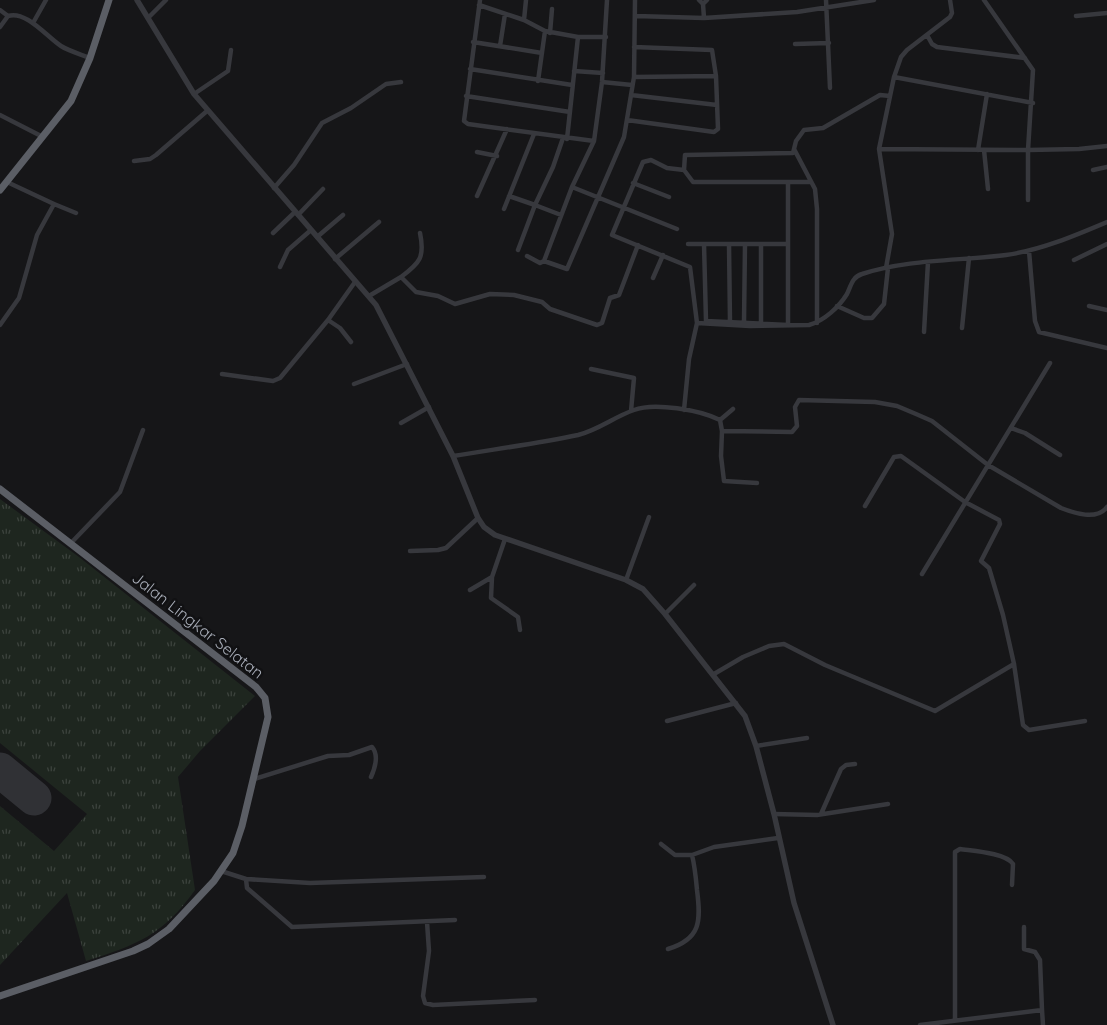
<svg xmlns="http://www.w3.org/2000/svg" width="1107" height="1025" viewBox="0 0 1107 1025" font-family="Quicksand,sans-serif">
  <style>
    .grass { fill: url(#grass-tufts) }
    .lines { fill: none; stroke-linecap: round; stroke-linejoin: round }
    .runway { stroke: #303135; stroke-width: 35 }
    .minor { stroke: #37383d; stroke-width: 4.5 }
    .tertiary { stroke: #37383d; stroke-width: 5.5 }
    .trunk { stroke: #5b5e65; stroke-width: 7 }
    .labels { text-anchor: middle; stroke-width: 5; stroke-linejoin: round; paint-order: stroke }
    .street-label { font-size: 16px; fill: #a8adb8; stroke: #111113 }
  </style>
  <defs>
    <pattern id="grass-tufts" width="24" height="20" patternUnits="userSpaceOnUse" patternTransform="scale(1.25)"><rect width="24" height="20" fill="#1e261f"/><path d="M3 7l-1-3M5 7V3M7 7l1-3M15 17l-1-3M17 17v-4M19 17l1-3" fill="none" stroke="#3c433d"/></pattern>
  </defs>
  <rect width="100%" height="100%" fill="#161618"/>
  <!-- grass -->
  <path class="grass" d="M0,499l79,58 176,139 -55,55 -22,26 17,113c-32,45 -58,55 -109,71l-19,-68 -67,72v-159l54,45 33,-37 -87,-71z"/>
  <g class="lines">
    <!-- runway -->
    <path class="runway" d="M0,770l34,28"/>
    <!-- minor -->
    <path class="minor" d="M480,0l-16,121 4,3 126,17
      M607,0l-5,82 -8,59 -22,46 -28,74 23,8 57,-132 10,-60 1,-77
      M699,0l4,4 4,-4
      M826,0l4,88
      M984,0l49,70 -5,80v50
      M703,4l1,14
      M479,5l45,15 21,11 33,6
      M0,10l8,6
      M636,16l68,2 93,-6 77,-12
      M1076,16l31,-3
      M148,18l18,-18
      M524,20l2,-20
      M33,23l13,-23
      M0,27l8,-11c18,-6 39,21 53,30 8,5 19,8 29,12
      M550,33l2,-24
      M927,35l5,9 5,3 88,11
      M473,42l69,11
      M795,44l34,-1
      M500,46l5,-32
      M470,69l102,16
      M574,71l29,2
      M634,77l82,-1
      M894,77l139,26
      M538,81l7,-50
      M602,82l30,3
      M194,94l34,-23 3,-21
      M631,95l86,10
      M466,96l104,16
      M0,115l43,22
      M627,120l87,12 4,-3 -2,-53 -4,-26 -78,-3
      M567,139l11,-102h28
      M879,149l149,1 51,-1 28,-3
      M978,150l9,-56
      M984,150l4,39
      M477,152l20,4
      M134,161l16,-2 6,-4 51,-44
      M1093,170l14,-3
      M788,182h-95l-9,-12 1,-15 108,-2 1,-4
      M633,183l36,14
      M572,187l105,42
      M274,188l20,-23 28,-42 29,-15 35,-24 15,-2
      M477,196l30,-67
      M509,196l26,9 -17,45
      M54,204l22,9
      M504,209l30,-75
      M298,215l25,-26
      M561,215l-26,-10 18,-38 10,-29
      M273,233l22,-21
      M317,237l26,-22
      M688,244h100
      M704,244l2,77 82,4
      M729,244l1,78
      M1029,251l6,70 4,11 68,16
      M527,256l13,7 4,-2
      M335,259l44,-37
      M1074,260l33,-16
      M280,267l8,-17 23,-20
      M886,268l6,-34 -13,-85 15,-72 7,-20 6,-7 43,-33 2,-4 -2,-13
      M401,277c19,-14 24,-20 19,-44
      M653,278l10,-23
      M369,296l32,-19 15,15 22,4 17,8 35,-10 24,1 28,7 8,7 47,16 5,-2 8,-25 9,-3 19,-50
      M837,306l27,12h8l12,-14 4,-36
      M1089,306l18,4
      M328,320l12,8 11,14
      M744,322l1,-78
      M697,323l53,3 59,-1c15,-4 30,-18 38,-31 4,-8 5,-17 15,-20 46,-15 96,-13 144,-19 35,-5 68,-19 101,-33
      M761,323v-79
      M788,323v-141h23
      M817,323v-114l-2,-20 -21,-40 2,-8 8,-11 19,-2 57,-33 10,1
      M0,325l19,-27 18,-63 17,-31 -47,-22
      M962,328l7,-70
      M924,332l4,-70
      M591,369l43,9 -3,33
      M222,374l51,7 7,-3 48,-58 27,-38
      M354,384l53,-20
      M684,410l5,-51 8,-36 -7,-56 -78,-32 31,-73 8,-2 16,8 17,2
      M720,420l13,-11
      M401,423l28,-16
      M1011,428l14,5 35,22
      M722,431l-1,25 3,25 33,2
      M453,456c42,-7 83,-12 125,-21 20,-5 36,-18 56,-25 20,-8 66,0 86,10l2,11 70,1 5,-6 -2,-19 4,-7 76,2 22,4 19,8 16,7 56,44 73,43c13,5 36,13 46,-1
      M865,506l29,-49 7,-1 64,46 34,18 1,4 -19,37 8,7 14,47 11,49 9,61 6,5 56,-9
      M71,543l49,-51 23,-62
      M410,551l28,-1 8,-2 32,-30
      M922,574l128,-211
      M492,577l-1,21 27,19 2,13
      M626,580l23,-63
      M470,590l22,-13 13,-38
      M665,614l29,-29
      M714,674l29,-17 26,-11 15,-2 41,21 110,46 79,-47
      M667,721l69,-18
      M756,746l51,-8
      M254,779l74,-23 21,-1 23,-8c7,8 3,21 -1,30
      M774,814l43,1 71,-11
      M821,814l20,-45 5,-4 9,-1
      M661,844l14,11h17
      M221,871l25,8 64,4 174,-6
      M246,879l1,9 45,39 163,-7
      M427,922l2,29 -6,45 2,7 8,2 102,-5
      M1024,927v22l11,3 5,8 2,50
      M668,949c33,-10 33,-28 29,-59 -1,-11 -2,-23 -5,-35l22,-8 64,-9
      M955,1020v-168l5,-3c13,2 46,4 53,15l-1,21
      M920,1025l122,-15 1,15"/>
    <!-- tertiary -->
    <path class="tertiary" d="M137,0l57,94 182,211 77,151 25,62 6,9 11,8 131,45 17,9 22,25 80,102 11,30 18,68 20,89 39,122"/>
    <!-- trunk -->
    <path class="trunk" d="M0,190l71,-89 19,-43 19,-58
      M0,489l256,198 9,11 3,19 -26,109 -9,27 -19,28 -45,48 -21,15 -15,7 -133,45"/>
  </g>
  <g class="labels">
    <!-- street labels -->
    <g class="street-label">
      <text transform="translate(198 625) rotate(38)" y="6">Jalan Lingkar Selatan</text>
    </g>
  </g>
</svg>
